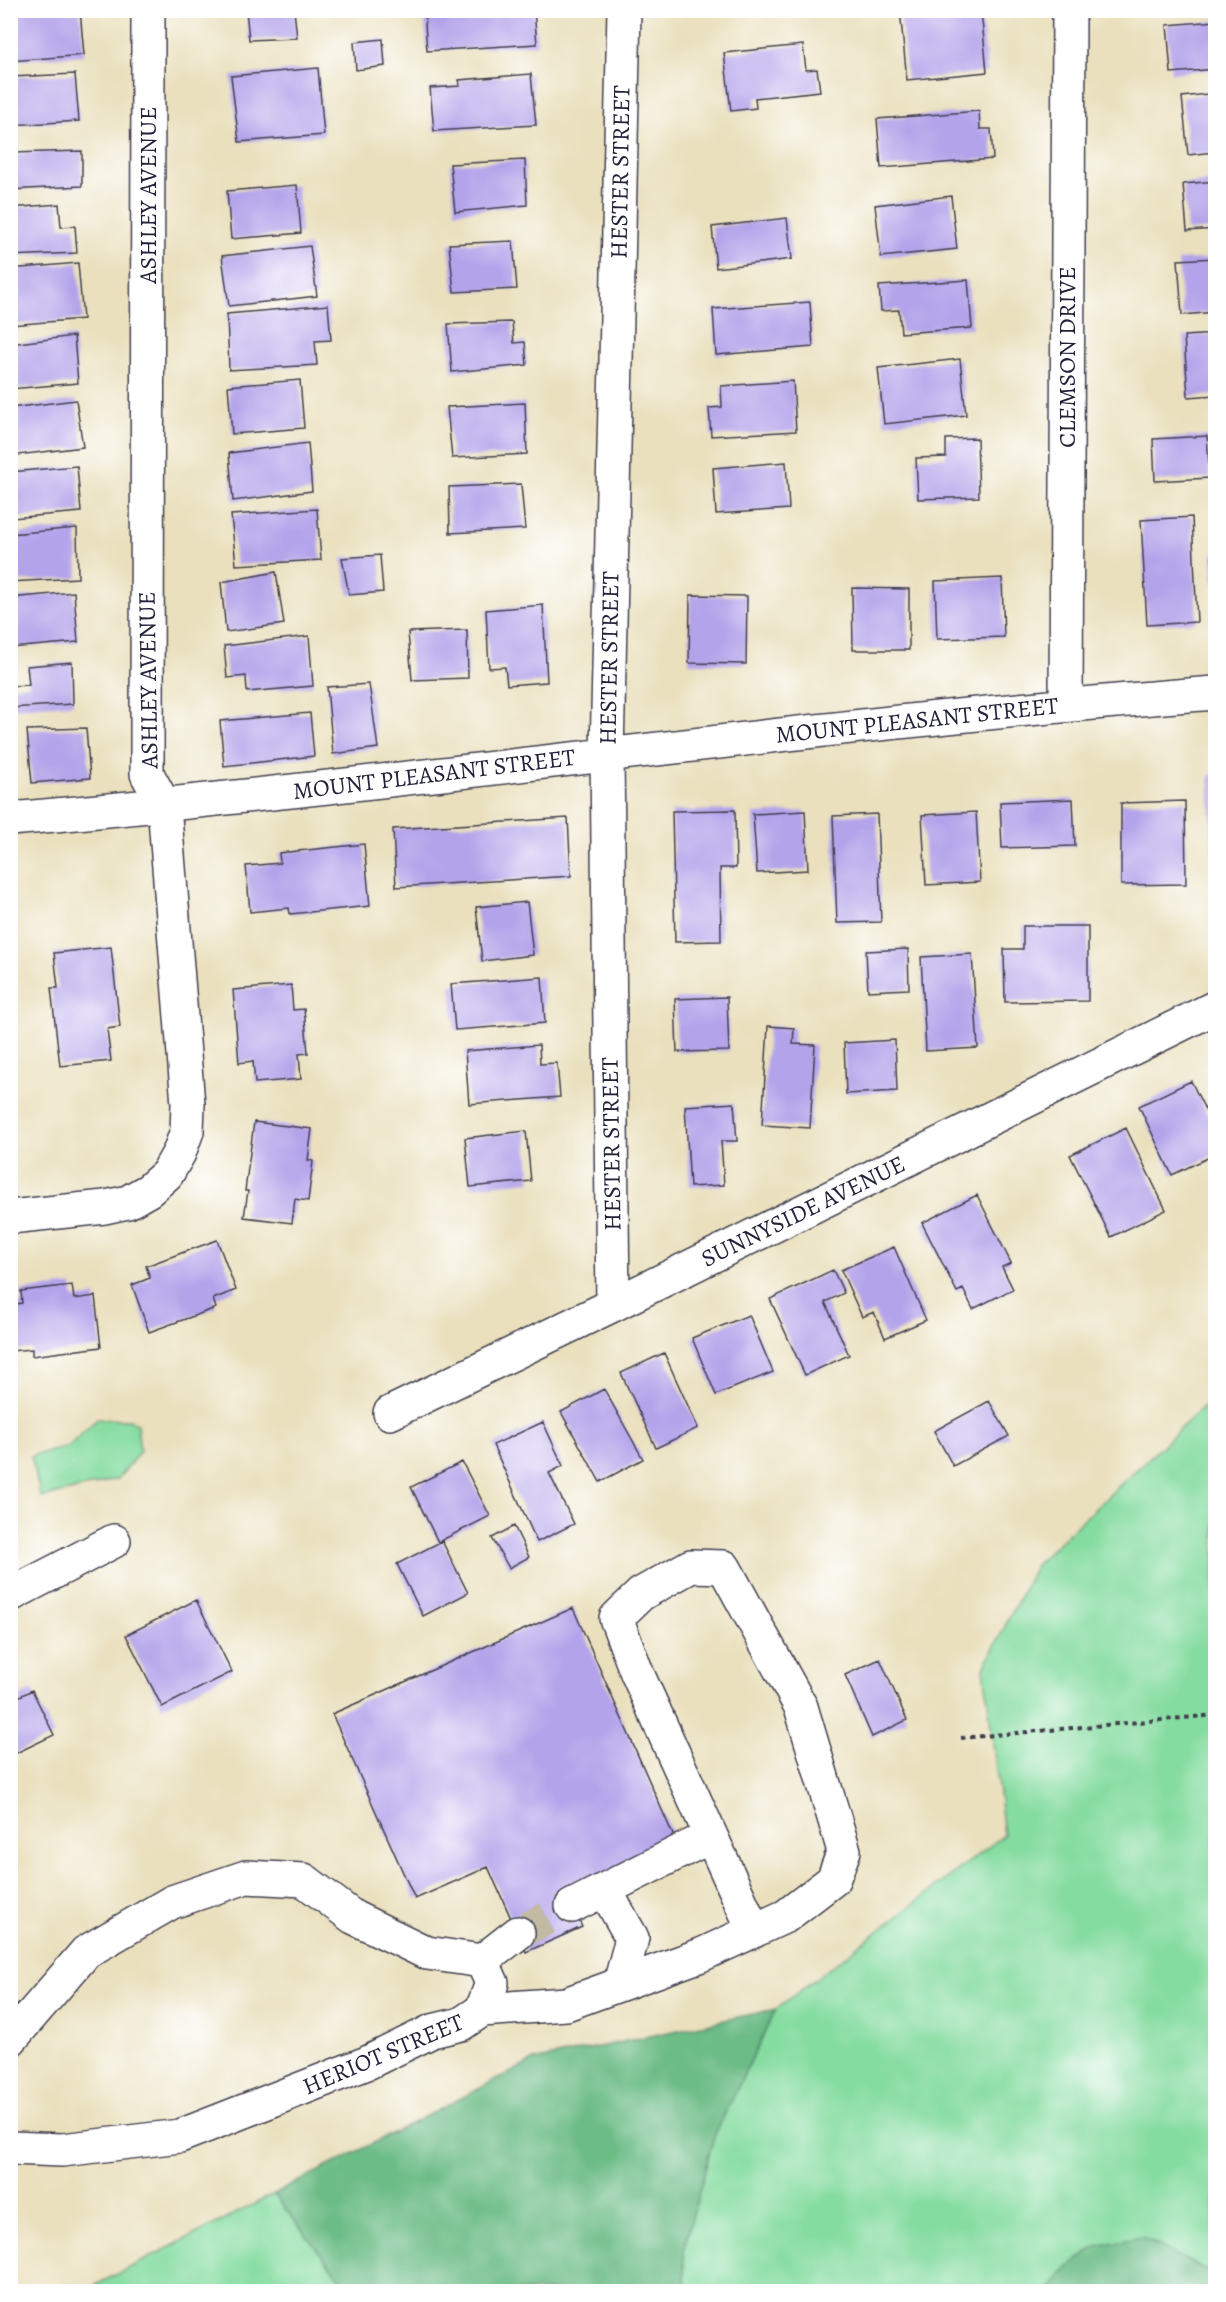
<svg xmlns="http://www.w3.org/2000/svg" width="1226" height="2302" viewBox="0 0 1226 2302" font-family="Alegreya,serif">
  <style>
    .green { fill: #85dca0; stroke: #547f6e; stroke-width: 1.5 }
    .forest { fill: #6cbc86; stroke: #476f60; stroke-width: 1.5 }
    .building { fill: #b3a3ea }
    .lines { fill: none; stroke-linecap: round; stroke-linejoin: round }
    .minor-tunnel { stroke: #c2baa3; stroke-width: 33; stroke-dasharray: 33 16; stroke-linecap: butt }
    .minor-casing { stroke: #403e4e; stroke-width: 36 }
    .path { stroke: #403e4e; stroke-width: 4; stroke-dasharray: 4.5 4.5; stroke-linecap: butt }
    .minor { stroke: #fff; stroke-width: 33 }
    .labels { text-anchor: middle; stroke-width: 6; stroke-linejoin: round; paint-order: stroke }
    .street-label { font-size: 24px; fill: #22223b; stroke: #fff }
  </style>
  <rect width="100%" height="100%" fill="#fff"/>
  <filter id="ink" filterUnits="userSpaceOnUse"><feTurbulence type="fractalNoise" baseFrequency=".0167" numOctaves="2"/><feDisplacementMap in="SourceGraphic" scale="12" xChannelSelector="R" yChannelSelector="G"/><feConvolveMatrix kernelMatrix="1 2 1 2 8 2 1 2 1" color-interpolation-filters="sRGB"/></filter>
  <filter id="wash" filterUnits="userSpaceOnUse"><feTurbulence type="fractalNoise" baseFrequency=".008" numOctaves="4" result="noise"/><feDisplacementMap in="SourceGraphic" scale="24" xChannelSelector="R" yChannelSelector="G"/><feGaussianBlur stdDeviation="1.35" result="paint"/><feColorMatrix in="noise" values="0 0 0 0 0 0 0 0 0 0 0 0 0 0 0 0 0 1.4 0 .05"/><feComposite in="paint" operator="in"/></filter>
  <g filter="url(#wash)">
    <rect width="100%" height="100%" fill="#eae0bd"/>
    <!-- green -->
    <path class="green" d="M1215,1396v876h-152l-13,19 -364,1 -3,-41 31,-115 62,-127 228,-174 -20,-167 53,-105z
      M97,1419l33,1 7,4 3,27 -22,28 -77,19 -10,-42 38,-10z
      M274,2194l76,97h-266z"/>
    <!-- forest -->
    <path class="forest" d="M776,2009l-62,127 -31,115 3,40h-336l-76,-97 259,-133z
      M1142,2237l67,35h6v19h-165l13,-19 33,-26z"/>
    <g id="blocks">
      <!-- building -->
      <path class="building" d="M10,10h70l4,45 -74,6z
        M246,10h48l3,28 -48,2z
        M424,10h110l3,34 -110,7z
        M900,10h81l6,62 -80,8z
        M1216,21v48l-45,4 -4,-48z
        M383,39l2,27 -29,4 -2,-28z
        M803,45l3,25 11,-1 3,22 -65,7 1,10 -25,3 -7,-58z
        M318,68l6,67 -85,7 -8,-66z
        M75,74l4,47 -69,4v-48z
        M531,74l5,51 -102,6 -4,-43 30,-2 -1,-6z
        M1216,93l-2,59 -26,3 -6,-58z
        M979,111l1,18h11l2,30 -112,9 -4,-49z
        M82,151v35l-72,4v-37z
        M525,160l2,45 -72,7 -5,-48z
        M1216,181v48l-29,2 -4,-47z
        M297,185l4,48 -70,6 -4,-48z
        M951,196l6,53 -76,8 -6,-52z
        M59,204l2,23 14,-1 2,27 -67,3v-48z
        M787,218l5,41 -76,9 -4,-41z
        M513,241l4,48 -63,3 -5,-48z
        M310,246l7,50 -88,10 -7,-50z
        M1216,258v54l-34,3 -4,-55z
        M78,263l5,56 -73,6v-56z
        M968,280l4,48 -71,5 -2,-23 -18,1 -2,-25z
        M810,302l3,45 -97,8 -3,-46z
        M328,305l3,35 -16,1 2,24 -88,5 -2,-56z
        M512,322l2,21 11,-1 2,23 -75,7 -4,-48z
        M1216,334v61l-28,2 -4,-61z
        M74,336l4,47 -68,6v-45z
        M960,359l6,56 -82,9 -6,-56z
        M300,380l4,48 -72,6 -4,-48z
        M793,381l3,50 -85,5 -2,-28 13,-1 -1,-21z
        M76,400l7,47 -73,9v-48z
        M525,403l2,51 -75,4 -5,-51z
        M1207,436l3,42 -55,3 -2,-42z
        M977,438l2,59 -61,2 -2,-41 30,-1v-18z
        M308,443l4,48 -79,10 -4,-48z
        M786,462l3,47 -73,5 -3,-46z
        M77,466l4,46 -69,6 -2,-46z
        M521,484l4,45 -75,4 -1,-46z
        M317,509l4,51 -85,5 -5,-50z
        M1192,517l5,105 -50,3 -6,-105z
        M77,528l1,50 -68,4v-48z
        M1212,553h4v30h-2z
        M380,555l3,37 -34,3 -7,-37z
        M276,572l8,52 -58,8 -5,-50z
        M1002,578l2,59 -67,2 -2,-58z
        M852,588l57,1v61h-56z
        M74,592l4,50 -68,6v-50z
        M690,595l57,1 -1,68 -57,-1z
        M543,605l4,77 -40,3 -2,-18 -16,1 -3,-58z
        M467,630l1,48 -56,2 -4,-48z
        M309,636l4,50 -66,6 -1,-16 -19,2 -3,-32z
        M72,662l1,42 -63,4v-22l19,-1 -2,-19z
        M369,684l9,64 -45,6 -6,-67z
        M310,713l4,43 -90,10 -4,-45z
        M86,728l4,50 -58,5 -5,-53z
        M1209,775h7v84h-3z
        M1073,799l2,47 -73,2 -2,-46z
        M1185,801l1,83 -65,1v-82z
        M735,810l1,58h-16l1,73 -46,1 -3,-131z
        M805,811l3,59 -51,3 -4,-59z
        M976,812l4,70 -54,3 -4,-70z
        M877,814l4,108 -44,1 -4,-107z
        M568,818l3,58 -175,11 -3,-58z
        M364,844l6,62 -80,8 -1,-6 -39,4 -4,-46 34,-3 -1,-10z
        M527,902l6,53 -51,6 -6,-54z
        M1023,926h65v75l-83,1 -1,-53h19z
        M111,947l9,80 -13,2 4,32 -51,5 -9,-78h7l-4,-35z
        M908,949l1,40 -41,2 -2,-40z
        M972,954l6,94 -52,3 -5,-94z
        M542,977l3,46 -90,7 -4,-46z
        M291,985l2,25 11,-1 4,44 -9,1 2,25 -46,4 -2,-22 -14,2 -6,-73z
        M727,997l2,54 -52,1 -2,-53z
        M768,1026l26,2 -1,16 22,1 -5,83 -48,-3z
        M895,1040l2,51 -51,3 -2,-51z
        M539,1045l1,19 17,-1 3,34 -91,7 -4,-53z
        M1191,1081l25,51v22l-44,21 -33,-69z
        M734,1103l3,38h-16l3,44 -34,2 -5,-81z
        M254,1122l58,7 -4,31 5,1 -5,40 -13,-2 -3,24 -48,-6 4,-26h-3z
        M1126,1128l40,82 -55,27 -41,-82z
        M526,1131l5,50 -61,6 -5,-49z
        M977,1195l34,68 -9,4 11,22 -40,20 -10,-20 -6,3 -35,-69z
        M217,1240l19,50 -23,9 3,9 -67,24 -17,-47 18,-7 -4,-12z
        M894,1247l32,73 -41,18 -11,-26 -12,5 -21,-47z
        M833,1270l11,23 -19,9 24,53 -44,20 -35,-76z
        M72,1285l2,14 21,-3 6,51 -69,9v-7l-22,2v-46l12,-2 -1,-12z
        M749,1315l24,57 -57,23 -24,-57z
        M664,1353l34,75 -42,20 -35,-75z
        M604,1389l39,70 -43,23 -39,-70z
        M989,1401l20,35 -56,30 -19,-35z
        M543,1422l20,44 -14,7 25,51 -37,18 -44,-97z
        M462,1462l28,54 -52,26 -27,-55z
        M514,1526l15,31 -20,11 -17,-30z
        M442,1541l26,52 -45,23 -26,-52z
        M196,1600l36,72 -70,35 -36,-72z
        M573,1608l104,236 -110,49 15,34 -56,25 -38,-85 -73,32 -83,-185z
        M880,1659l27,61 -35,17 -27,-62z
        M32,1690l22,45 -44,21v-55z"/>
    </g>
  </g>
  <g filter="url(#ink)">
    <use href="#blocks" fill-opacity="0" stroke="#403e4e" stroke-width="1.5"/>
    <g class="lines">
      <!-- minor-tunnel -->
      <path class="minor-tunnel" d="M518,1933l54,-27"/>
      <!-- minor casing -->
      <g class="minor-casing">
        <path id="minor" d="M1066,704l3,-694
          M10,819c403,-35 803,-96 1206,-126
          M10,1217l95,-10 23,-5 21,-12 18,-16 12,-21 8,-22 1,-27 -24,-299 -17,-31 1,-764
          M613,1305l-6,-551 17,-744
          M390,1413l223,-108 603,-298
          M10,1595l104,-54
          M605,1890l27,48 -12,46
          M572,1906l139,-70
          M482,1961l36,-28
          M482,2010l84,-6 135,-49 85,-39 47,-36 11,-29 -43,-144 -77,-140 -33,-1 -50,28 -25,24 21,55 117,258
          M10,2040l76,-88 86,-50 74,-25 58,3 49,37 74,36 55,8 10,22 -10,27 -21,14 -29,7 -65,32 -187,73 -118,14 -52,-2"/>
      </g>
      <!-- path -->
      <path class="path" d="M961,1738l255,-23"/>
      <!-- minor -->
      <use href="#minor" class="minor"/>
    </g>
  </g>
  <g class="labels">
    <!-- street labels -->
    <g class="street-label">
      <text transform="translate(620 172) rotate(-89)" y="8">HESTER STREET</text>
      <text transform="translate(148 195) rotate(-90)" y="8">ASHLEY AVENUE</text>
      <text transform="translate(1067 357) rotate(-90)" y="8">CLEMSON DRIVE</text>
      <text transform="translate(609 658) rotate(-89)" y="8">HESTER STREET</text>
      <text transform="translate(148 680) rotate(-91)" y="8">ASHLEY AVENUE</text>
      <text transform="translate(917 720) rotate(-6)" y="8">MOUNT PLEASANT STREET</text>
      <text transform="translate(434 774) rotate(-7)" y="8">MOUNT PLEASANT STREET</text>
      <text transform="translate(611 1144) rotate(-91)" y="8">HESTER STREET</text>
      <text transform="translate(803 1211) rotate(-26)" y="8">SUNNYSIDE AVENUE</text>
      <text transform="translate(383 2054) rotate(-23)" y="8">HERIOT STREET</text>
    </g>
  </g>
  <!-- margin -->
  <rect width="1226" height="2302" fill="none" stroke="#fff" stroke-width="36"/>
</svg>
